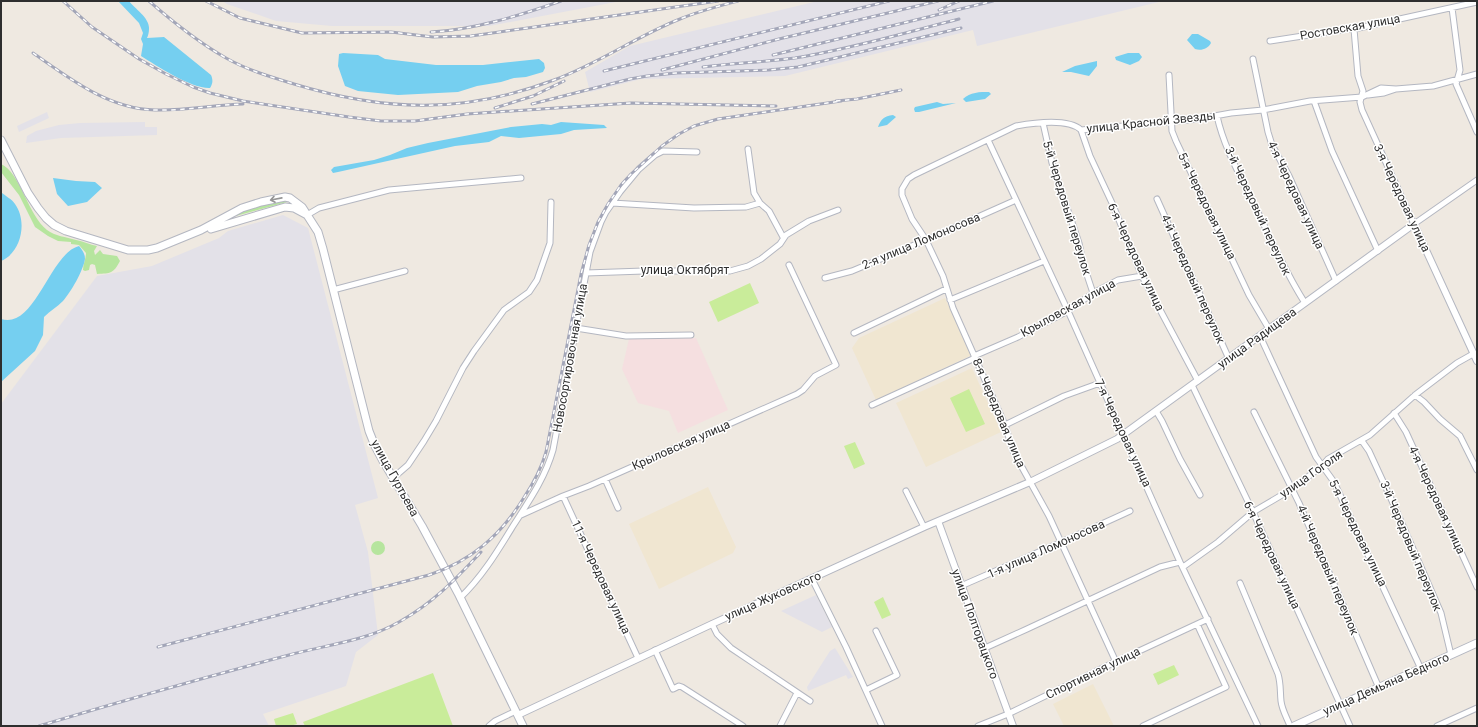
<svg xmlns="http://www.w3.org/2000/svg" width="1478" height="727" viewBox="0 0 1478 727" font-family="Roboto,sans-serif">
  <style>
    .industrial { fill: #e3e1e8 }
    .education { fill: #f0e6d1 }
    .medical { fill: #f5dfe0 }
    .green { fill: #b6e59e }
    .pitch { fill: #c9ec9a }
    .water { fill: #75cff0 }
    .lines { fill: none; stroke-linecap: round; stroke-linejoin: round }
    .minor-casing { stroke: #b4b7c1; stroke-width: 7 }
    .tertiary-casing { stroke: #b4b7c1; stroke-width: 8 }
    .secondary-casing { stroke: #b4b7c1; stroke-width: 9 }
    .minor { stroke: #fff; stroke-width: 5 }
    .tertiary { stroke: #fff; stroke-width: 6 }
    .secondary { stroke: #fff; stroke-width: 7 }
    .rail-casing { stroke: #a3a6b8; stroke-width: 3 }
    .rail { stroke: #fff; stroke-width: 1.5; stroke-dasharray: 4.5; stroke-linecap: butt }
    .oneway { stroke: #969696 }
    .labels { text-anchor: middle; stroke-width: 3; stroke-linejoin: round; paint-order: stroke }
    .street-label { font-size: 12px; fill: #2e2e2e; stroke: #fff }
  </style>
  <rect width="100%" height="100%" fill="#efe9e1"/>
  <!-- industrial -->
  <path class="industrial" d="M222,1h399l-132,25h-157l-56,-5 -49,-17z
    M818,1h345l-186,45 -4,-16 -188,46 -144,3 -51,13 -5,-20 45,-26z
    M47,112l2,6 -30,14 -2,-6z
    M145,122v5h12v8l-96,3 -35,5 1,-7 9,-5 23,-6 21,-2z
    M283,215l25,13 70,270 -23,7 13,47 10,83 -22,17 -10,34 -83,28 6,12h-268v-322l96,-128 55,-10 67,-28 9,-7z
    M816,595l16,32 -10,5 -41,-21z
    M835,648l18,29 -5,2 -2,-4 -38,16 -1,-4 23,-36z"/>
  <!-- education -->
  <path class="education" d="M945,298l27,57 -96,45 -24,-52 7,-10z
    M972,368l29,64 -75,35 -30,-64z
    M708,487l28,60 -3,6 -74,36 -30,-65z
    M1093,684l21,42h-50l-11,-22z"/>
  <!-- medical -->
  <path class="medical" d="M696,338l32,72 -50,23 -9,-22 -31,-8 -16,-34 7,-30z"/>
  <!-- green -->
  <path class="green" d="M1,164c19,8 27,51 46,66 8,6 19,7 29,10 7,1 14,5 21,6l-3,5 1,4 5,-5 3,4 14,2 3,5c-7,13 -9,12 -23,13l-2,-9 -3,-1 -2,1 -1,5 -4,1 -2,-1c0,-6 3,-11 3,-17l-7,-8 -8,-1v-2l-13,-1 -10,-5 -13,-9 -16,-32 -18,-23z
    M287,200v2l-55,15 9,-7z
    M371 548a7 7 0 1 1 14 0a7 7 0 1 1-14 0Z"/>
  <!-- pitch -->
  <path class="pitch" d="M750,283l9,20 -41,19 -9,-20z
    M969,389l16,35 -19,8 -16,-34z
    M855,442l10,22 -11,5 -10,-23z
    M883,597l8,18 -9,4 -8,-17z
    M1174,665l5,10 -21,10 -5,-11z
    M433,673l20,53h-148l-2,-4z
    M293,713l4,11 -7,2h-14l-2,-7z"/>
  <!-- water -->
  <path class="water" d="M118,1h11c6,8 21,17 20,28 0,3 -1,7 -2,9l17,-1 47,38c2,5 2,8 -1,13 -18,1 -53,-22 -69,-32l2,-12 -2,-5 2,-6 -4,-10z
    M1192,34h6l12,7 1,2c-3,6 -10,8 -16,6l-8,-9z
    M343,53l35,2 7,4 51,6h47l56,-6 5,4 1,5 -2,4 -17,5 -12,1 -13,4 -24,4 -19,6 -60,3 -40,-4 -13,-5 -7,-20 1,-12z
    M1128,53h11l3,4 -3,4 -9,4 -14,-5 -1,-3z
    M1097,61v5l-8,10 -18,-4h-9l13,-6z
    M989,92l2,2 -6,5 -19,3 -3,-3c7,-7 17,-7 26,-7z
    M937,102l6,2 13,-1 -37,9h-4l-1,-3 1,-2z
    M893,115l3,2 -9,8 -9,2c3,-8 6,-11 15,-12z
    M561,122l43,3 3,3 -33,2 -13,4 -42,4 -18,-2 -12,6 -34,4 -117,26 -5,1 -2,-3 3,-3 40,-7 16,-5 17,-7 21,-5 83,-16 31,-3 9,1z
    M53,178l23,3 19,1 7,6 -15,14 -19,4 -11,-12z
    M1,192c4,4 11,7 14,12 13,18 6,49 -14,57z
    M79,246c3,4 6,7 6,13 -2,12 -14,33 -22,42 -6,6 -13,10 -19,16l-1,18 -8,16 -34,31v-63c34,11 49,-66 78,-73z"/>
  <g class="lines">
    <!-- minor casing -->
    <g class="minor-casing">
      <path id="minor" d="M1452,8l8,62 -4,14 21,48
        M1354,29l4,47 5,15 -3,11 2,8 52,114 63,-44
        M1270,41l78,-12h6l123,-27
        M1253,59l15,73 4,13 17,31 47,105
        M1169,75l3,56 4,10 73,154 20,34
        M1368,95l16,-2 12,-4
        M1314,101l18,50 46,100
        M1217,116c7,32 24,61 38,90 16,33 30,66 50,97
        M1043,123l9,40 27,80 4,20 10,30
        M1081,130l9,26 22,47 30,73 56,105
        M988,140l80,171 112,251 78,164
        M748,149l6,44 6,10 9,8 14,26
        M1157,199l72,160
        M612,203l82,5 52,-1 14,-4
        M307,215l12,-7 70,-18 132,-12
        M586,273l58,-2h86l18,-5 13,-7 19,-15 6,-9 23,-14 29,-11
        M825,278l27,-7 74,-31 90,-40
        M333,290l72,-19
        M950,300l94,-39
        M576,328l50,8 65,-1
        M854,333l92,-44
        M1260,336l56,121 18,25 87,187
        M974,356l44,-19 50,-26 25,-18 25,-13 24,-4
        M1192,385l61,127 97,214
        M1415,395l9,7 16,17 20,17 17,34
        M872,405l103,-47
        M1156,411l6,10 18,38 20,36
        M1254,412l45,91 80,185
        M1394,413l12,19 71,155
        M1005,425l59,-29 36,-13
        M1362,441l7,10 24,52 48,110 10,42
        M393,478l15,-13 16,-24 12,-20 27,-53 11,-17 30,-41 25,-18 8,-12 13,-37 1,-41
        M605,479l13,29
        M906,491l18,36
        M563,496l75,162
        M521,515l42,-19 26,-10 208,-92 6,-4 12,-14 21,-11 -47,-100
        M1183,567l35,-25 35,-30 39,-23 30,-23 6,-7 42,-24 45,-40 42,-32 16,-9h4
        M812,579l34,68 36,79
        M1240,583l38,91c3,10 2,18 3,27 1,9 6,17 9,25
        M961,586c57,-25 113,-49 169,-75
        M460,598c22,-21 37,-46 53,-72 16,-25 32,-48 40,-76l37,-198 11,-30 5,-10 14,-20 19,-23 16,-14 8,-4 34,1
        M712,624l5,10 14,14 79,53
        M985,648l42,-19 133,-62 20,-5
        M655,650l18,39 6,-3 3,1 61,39
        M1116,662l-67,-146 -36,-65 -8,-26 -52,-117 -10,-32 -17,-36 -14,-21 -10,-24v-6l6,-10 6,-4 102,-49c17,-3 52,-8 65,4l117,-11 33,-6 32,-3 47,-9 52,-4 19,-9 15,1 37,-3 44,-12
        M866,690l31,-15 -21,-44
        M489,726l6,-5 21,-10
        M780,726l17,-33
        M978,726l30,-12 103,-50 97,-45
        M1143,726l83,-39 -29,-63
        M1437,726l40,-18"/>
    </g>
    <!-- tertiary casing -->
    <g class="tertiary-casing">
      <path id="tertiary" d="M938,521l75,205
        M518,715l194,-91 212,-97 106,-45 87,-43 297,-215 63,137"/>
    </g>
    <!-- secondary casing -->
    <g class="secondary-casing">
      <path id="secondary" d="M1,140l27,53 10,15 8,10 8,7 12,6 62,19h20l9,-2 44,-18 41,-22 19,-6 24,-5 5,1 12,9 16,25 5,17 46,182 6,15 8,15 39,65 36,67 65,133
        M211,229l74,-22 9,1 13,7
        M1294,726l183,-83"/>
    </g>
    <!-- minor -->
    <use href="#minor" class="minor"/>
    <!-- tertiary -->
    <use href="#tertiary" class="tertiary"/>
    <!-- secondary -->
    <use href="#secondary" class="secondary"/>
    <!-- rail casing -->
    <g class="rail-casing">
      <path id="rail" d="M63,1l29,26 47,32 27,15 27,13 17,6 33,8 106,16 32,4h34l52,-7 164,-11 145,3
        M149,1c24,21 49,41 77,57 21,12 45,19 68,26 92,28 170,30 260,-4 44,-16 83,-44 126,-61 19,-8 39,-13 58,-18
        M206,1l34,17 62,15 89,-1 42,5 38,-1 247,-35
        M939,10l20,-9
        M431,32c43,-2 90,-17 130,-31
        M33,53c36,25 75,56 122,57 29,1 58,-5 88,-6
        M773,55l220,-54
        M703,67c31,-4 61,-5 92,-9 55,-9 109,-25 164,-39
        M662,70l117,-31 159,-38
        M604,71l285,-70
        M836,101l21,-2 44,-9
        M532,104l98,-25 17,-3 29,-3 93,-3 29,-3 163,-39
        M495,108l38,-12 31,-15
        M158,647l271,-72c42,-14 71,-39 94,-76 10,-15 18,-29 23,-47l35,-178 8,-29 9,-23 10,-18 13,-19 10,-11 31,-28 17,-12 15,-8 24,-7 123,-18
        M39,726c83,-25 167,-49 250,-71 37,-10 77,-14 110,-33 34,-19 56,-42 82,-70"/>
    </g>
    <!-- rail -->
    <use href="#rail" class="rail"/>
  </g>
  <!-- one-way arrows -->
  <defs><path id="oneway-shaft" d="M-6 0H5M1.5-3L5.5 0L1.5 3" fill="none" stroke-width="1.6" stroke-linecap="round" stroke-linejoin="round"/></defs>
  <use class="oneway" href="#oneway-shaft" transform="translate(276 199) rotate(169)"/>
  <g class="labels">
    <!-- street labels -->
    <g class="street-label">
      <text transform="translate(1350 27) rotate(-10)" y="4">Ростовская улица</text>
      <text transform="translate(1151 122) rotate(-6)" y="4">улица Красной Звезды</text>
      <text transform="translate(1296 195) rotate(65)" y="4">4-я Чередовая улица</text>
      <text transform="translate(1402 198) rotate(65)" y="4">3-я Чередовая улица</text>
      <text transform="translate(1207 206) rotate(64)" y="4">5-я Чередовая улица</text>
      <text transform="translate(1067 208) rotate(73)" y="4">5-й Чередовый переулок</text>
      <text transform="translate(1258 211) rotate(65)" y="4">3-й Чередовый переулок</text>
      <text transform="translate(921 241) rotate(-23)" y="4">2-я улица Ломоносова</text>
      <text transform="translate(1136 257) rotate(65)" y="4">6-я Чередовая улица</text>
      <text x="685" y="274">улица Октябрят</text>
      <text transform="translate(1193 279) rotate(66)" y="4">4-й Чередовый переулок</text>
      <text transform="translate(1068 308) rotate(-29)" y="4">Крыловская улица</text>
      <text transform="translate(1257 338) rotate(-36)" y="4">улица Радищева</text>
      <text transform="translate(570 358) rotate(-80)" y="4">Новосортировочная улица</text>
      <text transform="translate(999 413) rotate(67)" y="4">8-я Чередовая улица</text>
      <text transform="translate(1123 433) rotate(65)" y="4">7-я Чередовая улица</text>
      <text transform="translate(681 445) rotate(-24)" y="4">Крыловская улица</text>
      <text transform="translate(1311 474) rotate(-35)" y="4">улица Гоголя</text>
      <text transform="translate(395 478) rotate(61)" y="4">улица Гуртьева</text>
      <text transform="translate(1437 500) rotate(65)" y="4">4-я Чередовая улица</text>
      <text transform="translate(1358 533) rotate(64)" y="4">5-я Чередовая улица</text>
      <text transform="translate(1411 546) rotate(67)" y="4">3-й Чередовый переулок</text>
      <text transform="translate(1046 549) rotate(-24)" y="4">1-я улица Ломоносова</text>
      <text transform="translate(1272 555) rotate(65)" y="4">6-я Чередовая улица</text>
      <text transform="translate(1328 570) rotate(67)" y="4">4-й Чередовый переулок</text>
      <text transform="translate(601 577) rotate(65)" y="4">11-я Чередовая улица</text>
      <text transform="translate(773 596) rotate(-24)" y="4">улица Жуковского</text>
      <text transform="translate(975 624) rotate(70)" y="4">улица Полторацкого</text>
      <text transform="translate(1093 673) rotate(-26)" y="4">Спортивная улица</text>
      <text transform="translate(1386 684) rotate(-24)" y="4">улица Демьяна Бедного</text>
    </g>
  </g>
  <!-- border -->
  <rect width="1478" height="727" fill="none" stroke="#2e2e2e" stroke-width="4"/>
</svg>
